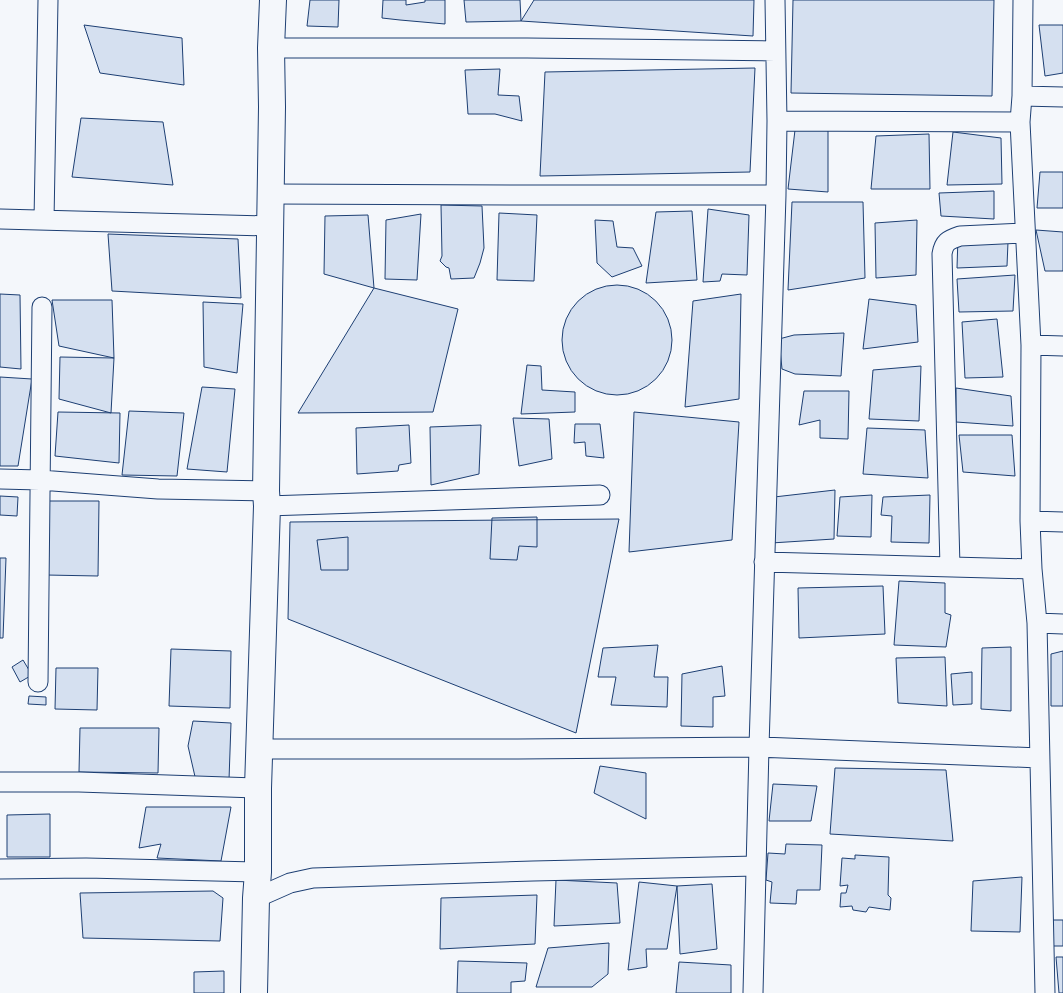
<svg xmlns="http://www.w3.org/2000/svg" width="1063" height="993" viewBox="0 0 1063 993" font-family="'DejaVu Sans',sans-serif">
  <style>
    .building { fill: #d5e0f0; stroke: #1d3f73 }
    .lines { fill: none; stroke-linecap: round; stroke-linejoin: round }
    .street-casing { stroke: #1d3f73; stroke-width: 21 }
    .secondary-casing { stroke: #1d3f73; stroke-width: 28 }
    .street { stroke: #f4f7fb; stroke-width: 19 }
    .secondary { stroke: #f4f7fb; stroke-width: 26 }
  </style>
  <rect width="100%" height="100%" fill="#f4f7fb"/>
  <!-- building -->
  <path class="building" d="M310,0h29l-1,27 -31,-1z
    M383,0h23v5l19,-3v-2h20v24l-45,-4 -18,-2z
    M464,0h56l1,21 -55,1z
    M534,0h220l-1,36 -232,-15z
    M793,0h201l-2,96 -201,-3z
    M84,25l98,13 2,47 -84,-12z
    M1039,25h24v48l-18,3z
    M755,68l-5,104 -210,4 5,-104z
    M500,69l-2,26 21,1 3,25 -27,-7h-27l-3,-44z
    M81,118l82,4 10,63 -101,-8z
    M795,130h33v62l-40,-3z
    M953,132l48,6 1,46 -55,1z
    M929,134l1,55h-59l5,-53z
    M1040,172h23v36h-26z
    M994,191v28l-53,-3 -2,-23z
    M792,202h71l2,76 -77,12z
    M441,205l41,1 2,42 -4,15 -6,15 -23,1 -2,-11 -3,-1 -6,-6 2,-5z
    M708,209l41,6 -2,60 -25,-1 -2,7 -17,1z
    M692,211l5,69 -51,3 10,-71z
    M499,213l38,2 -3,66 -37,-1z
    M421,214l-4,66 -32,-1 1,-59z
    M368,215l6,73 -50,-14 1,-58z
    M595,220l18,1 4,26 16,1 9,18 -30,11 -15,-14z
    M917,220l-1,55 -40,3 -1,-55z
    M1036,230l27,2v39h-18z
    M108,234l130,5 3,59 -129,-7z
    M958,237l50,5 -1,24 -50,2z
    M1015,275l-2,36 -54,1 -2,-33z
    M562 340a55 55 0 1 1 110 0a55 55 0 1 1-110 0Z
    M374,288l84,21 -25,103 -135,1z
    M0,294l20,1 1,74 -21,-2z
    M741,294l-2,105 -54,8 8,-106z
    M869,299l47,6 2,37 -55,7z
    M52,300h60l2,58 -55,-12z
    M203,302l40,2 -6,69 -33,-6z
    M997,319l6,58 -38,1 -3,-56z
    M844,333l-3,43 -46,-2 -13,-5 -3,-30 15,-4z
    M60,357l54,1 -3,55 -52,-14z
    M527,365l14,1 1,24 33,2v20l-54,2z
    M921,366l-2,55 -50,-2 4,-49z
    M0,377l32,2 -14,87h-18z
    M202,387l33,2 -8,83 -40,-3z
    M956,388l55,8 2,30 -57,-4z
    M804,391h45l-1,48 -28,-1v-18l-21,5z
    M129,411l55,2 -7,63 -55,-1z
    M58,412l62,1 -1,50 -64,-7z
    M634,412l105,10 -7,118 -103,12z
    M513,418l36,1 3,40 -33,7z
    M575,424h25l4,34 -18,-2 -1,-14 -11,1z
    M409,425l2,38 -12,2 -1,6 -41,3 -1,-46z
    M481,425l-2,49 -48,11 -1,-58z
    M867,428l58,2 3,48 -65,-4z
    M959,435h53l3,41 -52,-4z
    M835,490l-1,49 -63,4 3,-46z
    M872,495l-1,42 -34,-1 3,-39z
    M930,495l-1,48 -38,-1 1,-26 -11,-1 2,-18z
    M0,496l18,1 -1,19 -17,-1z
    M47,501h52l-1,75 -52,-1z
    M537,517v30l-18,-1 -2,14 -27,-1 2,-41z
    M619,519l-43,214 -288,-114 2,-97z
    M348,537v33h-27l-4,-30z
    M0,558h6l-3,80h-3z
    M899,581l46,2v30l6,2 -5,32 -52,-2z
    M883,586l2,48 -86,4 -1,-50z
    M658,645l-4,32h14l-1,30 -56,-2 5,-28h-18l5,-29z
    M1011,647v64l-30,-2 1,-61z
    M171,649l60,2 -1,57 -61,-2z
    M1063,651v55h-12v-52z
    M945,657l2,49 -49,-3 -2,-45z
    M23,660l9,15 -12,7 -8,-15z
    M722,666l3,30 -12,1v30l-32,-1 1,-52z
    M56,668h42l-1,42 -42,-1z
    M972,672v32l-19,1 -2,-31z
    M29,696l17,1v8l-18,-1z
    M193,721l38,2 -2,57 -33,1 -8,-35z
    M80,728h79l-1,45 -79,-1z
    M600,766l46,7v46l-52,-26z
    M835,768l111,2 7,71 -123,-7z
    M773,784l44,2 -6,35h-42z
    M146,807h85l-10,54 -64,-3 4,-14 -22,4z
    M50,814v43h-43v-42z
    M786,844l36,1 -2,45h-23l-1,14 -26,-1 2,-21 -6,-2 2,-27 17,1z
    M855,855l34,2 -1,38 3,3 -1,12 -21,-3 -3,5 -13,-2 -1,-4 -12,1 1,-14h5l2,-8 -8,1 2,-28 13,1z
    M1022,877l-2,55 -49,-1 2,-50z
    M556,880l61,3 3,40 -66,3z
    M639,882l38,4 -10,63h-21l1,18 -19,3z
    M712,884l5,65 -37,5 -3,-68z
    M213,891l10,7 -3,43 -137,-3 -3,-45z
    M537,895l-2,49 -95,5 1,-51z
    M1049,920h14v26h-15z
    M609,943l-1,31 -16,13h-56l12,-39z
    M1056,957h7v36h-4z
    M458,961l69,2 -2,18 -14,1v11h-54z
    M679,962l52,3v28h-55z
    M224,971v22h-30v-21z"/>
  <g class="lines">
    <!-- street casing -->
    <g class="street-casing">
      <path id="street" d="M1023,0l-1,96 -2,26 11,223 -1,176 2,48 5,54 8,370
        M271,48h256l248,3
        M1022,96l41,1
        M777,121l243,1
        M271,194l240,1h265
        M0,219l270,7
        M44,220l4,-220
        M1031,345l32,1
        M0,479l40,1 118,9 108,2
        M267,506l333,-11
        M1030,521l33,1
        M764,562l268,7
        M950,567l-8,-313c2,-12 6,-14 18,-18l65,-3
        M1037,623l26,1
        M38,682l4,-375
        M259,749h259l241,-2 280,11
        M0,782h79l179,6
        M0,869l86,-1 172,4
        M256,898l34,-15 23,-5 220,-7 223,-5
        M753,993l6,-246 17,-552 1,-74 -2,-121"/>
    </g>
    <!-- secondary casing -->
    <g class="secondary-casing">
      <path id="secondary" d="M254,993l2,-95 2,-26v-84l9,-282 -1,-15 6,-384 -1,-59 2,-48"/>
    </g>
    <!-- street -->
    <use href="#street" class="street"/>
    <!-- secondary -->
    <use href="#secondary" class="secondary"/>
  </g>
</svg>
